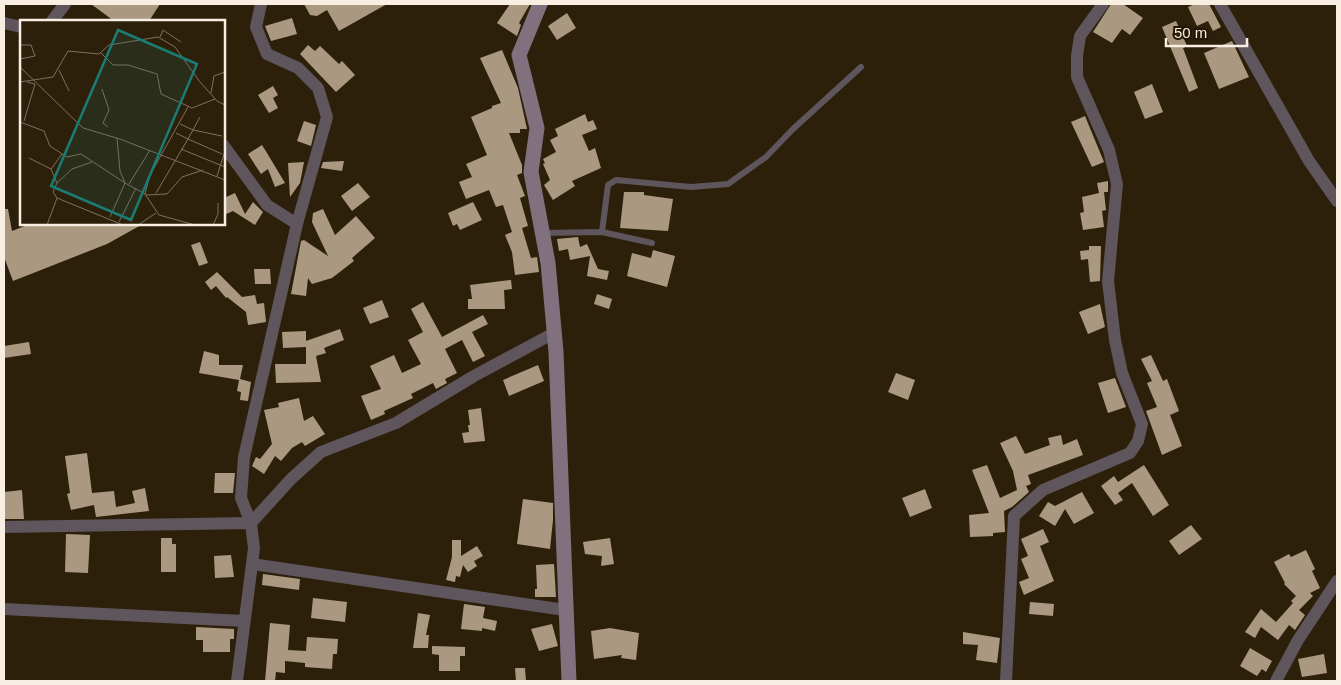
<svg xmlns="http://www.w3.org/2000/svg" width="1341" height="685" viewBox="0 0 1341 685" font-family="Helvetica,sans-serif">
  <style>
    .building { fill: #aa9980 }
    .lines { fill: none; stroke-linecap: round; stroke-linejoin: round }
    .lane { stroke: #5f555d; stroke-width: 6 }
    .street { stroke: #5f555d; stroke-width: 12 }
    .secondary { stroke: #81717e; stroke-width: 15 }
    .inset-road { fill: none; stroke: #7e7260; stroke-width: 1 }
    .view { fill: #1b7c74; fill-opacity: 0.15; stroke: #1b7c74; stroke-width: 2.5 }
    .inset-edge { fill: none; stroke: #f8eee1; stroke-width: 2.5 }
  </style>
  <rect width="100%" height="100%" fill="#2d200a"/>
  <!-- building -->
  <path class="building" d="M91,4h69l-11,17h-35z
    M304,4h83l-48,27 -12,-21 -10,6 -7,-1z
    M510,4h20l-11,19 2,2 -4,11 -20,-13z
    M1111,4h12l20,14 -13,17 -8,-6 -10,14 -19,-11z
    M1195,4h14l12,23 -8,4 -5,-10 -11,5 -9,-19z
    M567,13l9,15 -19,12 -9,-14z
    M292,18l5,16 -26,7 -6,-15z
    M1176,21l11,25 -4,2 15,40 -9,4 -27,-65z
    M1232,41l17,36 -30,12 -15,-36z
    M308,45l7,6 5,-5 19,18 3,-3 13,14 -19,17 -36,-38z
    M502,50l16,38 9,41h-7v4h-11l13,32v8l-5,2 8,21 -5,2 8,28 -6,2 9,30 6,-1 2,15 -24,3 -3,-23 -7,-17 7,-3 -9,-27 -7,2 -7,-17 -23,9 -7,-17 13,-5 -6,-13 21,-9 -16,-38 21,-9v-2l9,-3 -21,-45z
    M1152,84l11,28 -18,7 -11,-27z
    M273,86l5,9 -5,3 5,10 -9,5 -11,-18z
    M585,114l3,8 5,-2 4,9 -15,6 7,16 6,-3 6,20 -29,13 3,5 -22,14 -9,-15 6,-5 -7,-16 2,-1 -2,-4 13,-7 -6,-12 8,-4 -3,-7z
    M1085,116l19,46 -12,5 -21,-45z
    M304,121l12,4 -5,21 -14,-5z
    M262,145l5,8 18,30 -10,4 -7,-18 -7,5 -13,-20z
    M344,161l-2,10 -21,-3 2,-6z
    M304,162l-4,21 -10,14 -2,-34z
    M1108,181v11h-4l2,18 -4,1 2,16 -21,3 -3,-17 4,-1 -2,-15 17,-4 -2,-10z
    M358,183l12,14 -18,14 -11,-15z
    M624,192h20v3l29,4 -5,32 -48,-3z
    M235,193l10,21 8,-12 10,10 -8,13 -22,-14 -9,4v-17z
    M473,202l9,18 -22,10 -3,-6 -4,2 -5,-13z
    M4,209h4l4,22 18,-7h113l-36,20 -94,37 -9,-24z
    M323,209l12,26 21,-19 19,22 -23,20 2,3 -22,17 -20,6 -4,-6 -2,18 -15,-2 10,-53 3,-1 24,16 -16,-34 1,-9z
    M578,237l2,10 7,-3 11,25 11,2 -2,9 -20,-4 3,-20 -20,4 -2,-11 -9,2 -2,-12z
    M200,242l8,21 -9,3 -8,-21z
    M1089,246h12l-1,35 -10,1 -2,-23 -7,1 -1,-9 9,-1z
    M653,250l22,6 -8,31 -40,-11 5,-23 19,5z
    M254,269h16l1,15h-16z
    M217,272l25,25 13,-2 2,9 7,-1 2,19 -18,3 -2,-13 -19,-15 -1,1 -10,-12 -5,4 -6,-8z
    M511,280l1,9 -8,1 1,19h-37v-10h4l-2,-14z
    M597,294l15,5 -3,10 -15,-5z
    M382,300l7,17 -19,7 -7,-16z
    M423,302l19,35 41,-22 5,9 -16,8 13,24 -12,6 -11,-22 -17,9 12,24 -12,6 2,4 -11,6 -3,-6 -22,11 2,4 -29,13 1,3 -14,6 -10,-24 20,-7 -11,-23 24,-11 8,18 19,-9 -13,-24 15,-8 -12,-23z
    M1100,304l5,23 -17,7 -9,-22z
    M340,329l4,11 -20,8 2,5 -10,3 5,26 -45,1 -1,-19h31v-17l-23,1 -1,-16 24,-1v10z
    M29,342l2,12 -27,4v-12z
    M204,351l15,4v10h24l-3,14 11,3 -3,19 -8,-1 1,-8 -4,-1 2,-11 -40,-7z
    M1151,355l12,26 4,-2 12,32 -9,4 12,31 -20,9 -16,-44 11,-4 -10,-24 5,-2 -11,-22z
    M538,365l6,16 -35,15 -6,-16z
    M896,373l19,7 -7,20 -20,-8z
    M1115,378l11,29 -18,6 -10,-30z
    M299,398l5,23 9,-5 12,18 -20,12 -3,-4 -10,6 -11,13 -6,-5 -11,18 -12,-8 4,-9 4,2 12,-15 -8,-34 15,-3 -1,-4z
    M481,408l4,33 -21,2 -2,-10 7,-1 -1,-7h2l-2,-15z
    M1061,435l2,10 14,-6 6,16 -55,20 3,9 -5,2 3,6 -17,15 -8,4 1,21 -12,1v3l-23,1 -1,-22 20,-2 -17,-43 15,-5 13,33 17,-8 -4,-19 -13,-28 16,-7 9,18 25,-9 -2,-7z
    M87,453l5,40 22,-2 2,16 19,-4 -3,-12 13,-3 4,23 -53,6 -2,-12 -23,5 -4,-16 3,-1 -5,-37z
    M1144,465l25,40 -16,11 -21,-33 -14,10 5,7 -8,5 -14,-19 13,-10 4,6z
    M215,473h20l-2,20h-19z
    M925,489l7,19 -22,9 -8,-19z
    M22,490l2,29h-20v-27z
    M1082,492l12,21 -20,11 -9,-15 -10,17 -16,-10 9,-14 7,4z
    M523,499l30,4v17l-3,29 -33,-5z
    M1191,525l11,14 -23,16 -10,-14z
    M1043,529l6,13 -9,4 14,35 -30,14 -5,-13 10,-4 -8,-19 7,-3 -7,-17z
    M66,534l24,1 -2,38 -23,-1z
    M161,538h11v6h4v28h-15z
    M610,538l4,26 -13,2 1,-10 -17,-2 -2,-12z
    M452,540h9v16l16,-10 6,10 -9,5 3,5 -9,6 -5,-7 -3,12 -4,-1 -1,6 -9,-2 6,-23z
    M1306,550l9,19 -3,2 8,17 -10,5 3,3 -14,14 6,5 -10,15 -6,-5 -11,15 -17,-13 -6,11 -10,-6 16,-23 15,13 17,-19 -2,-2 5,-5 -12,-12 1,-1 -11,-21 15,-8 2,3z
    M231,555l3,22 -19,1 -1,-22z
    M554,564l2,33h-21v-8h2l-1,-24z
    M263,574l37,5 -1,11 -37,-5z
    M313,598l34,4 -2,20 -34,-4z
    M1030,602l24,2 -1,12 -24,-2z
    M464,604l21,3 -2,11 14,3 -2,10 -13,-3v3l-21,-2z
    M418,613l12,2 -4,20h3l-1,13h-15z
    M270,623l20,2 -2,25 18,1 1,-14 31,2 -1,15h-4l-1,15 -27,-2v-4l-20,-2v12l-9,-1 -1,9h-10z
    M552,624l6,22 -19,5 -8,-22z
    M196,627l38,2v10h-4v13h-27v-12h-7z
    M610,628l29,5 -3,27 -15,-2 1,-3 -28,4 -3,-28z
    M963,632l37,6 -3,25 -21,-3 2,-15 -15,-1z
    M432,646l33,1v9h-5v15h-21v-16l-7,-1z
    M1250,648l22,13 -6,11 -4,-3 -5,7 -17,-10z
    M1324,654l3,19 -25,4 -4,-18z
    M515,668h10l1,13h-10z"/>
  <g class="lines">
    <!-- lane -->
    <path class="lane" d="M602,232l6,-47 8,-5 75,7 37,-3 38,-27 27,-28 68,-62
      M542,233l60,-1 50,11"/>
    <!-- street -->
    <path class="street" d="M1220,4l89,157 28,40
      M52,21l13,-17
      M4,23l17,4
      M224,146l43,59 30,19
      M4,527l247,-4 -10,-25 3,-41 53,-233 30,-107 -9,-29 -20,-20 -31,-14 -11,-27 5,-23
      M252,564l313,46
      M4,609l240,12
      M237,681l17,-133 -3,-25 40,-44 30,-27 75,-29 78,-47 80,-43
      M1006,681l8,-165 29,-26 87,-37 8,-12 4,-17 -20,-51 -7,-33 -7,-59 9,-97 -8,-34 -32,-73v-21l3,-20 23,-32
      M1276,681l22,-41 39,-59"/>
    <!-- secondary -->
    <path class="secondary" d="M540,4l-21,51 18,73 -6,44 17,91 8,89 13,329"/>
  </g>
  <!-- overview -->
  <g transform="translate(20 20)">
    <rect width="205" height="205" fill="#2d200a"/>
    <path class="inset-road" d="M140,17l3,-7 18,12M0,25h11l4,11 -15,3M81,33l12,12h15l29,9 4,20 31,14 23,-9M0,47l63,61 37,11 105,41M39,50l10,21M0,62l33,-5 15,-26 31,3 10,-9 49,-8 17,10 25,35 17,19 8,4M82,69l7,21 -6,13 5,4M191,73l3,-17 11,-4M168,87l-38,68 -5,19 14,21 36,10M4,101l11,-37 -8,-2M0,102l24,9 6,15 17,11 14,-3 44,29 -15,34M160,104l13,6 29,6M156,113l12,6 12,-22M97,118l3,33 5,12 20,11M161,129l44,18M9,138l22,11 6,14M31,149l11,-15M197,156l8,-25M109,164l21,-34M136,173l32,-54 34,15M126,175l21,-1 15,-17 21,-7M37,178l66,27M37,178l-4,-6 4,-9 15,-14 20,-7M99,202l17,-34M27,205l10,-27M118,205l18,-12M193,205l5,-11v-11"/>
    <path class="view" d="M98,10l79,34 -66,156 -80,-34z"/>
    <rect width="205" height="205" class="inset-edge"/>
  </g>
  <!-- border -->
  <rect width="1341" height="685" fill="none" stroke="#f8eee1" stroke-width="10"/>
  <!-- scale -->
  <path d="M1166 38v8h81v-8" fill="none" stroke="#f8eee1" stroke-width="2.5"/>
  <text x="1174" y="38" font-size="15" fill="#f8eee1" stroke="#231602" stroke-width="4" paint-order="stroke">50 m</text>
</svg>
